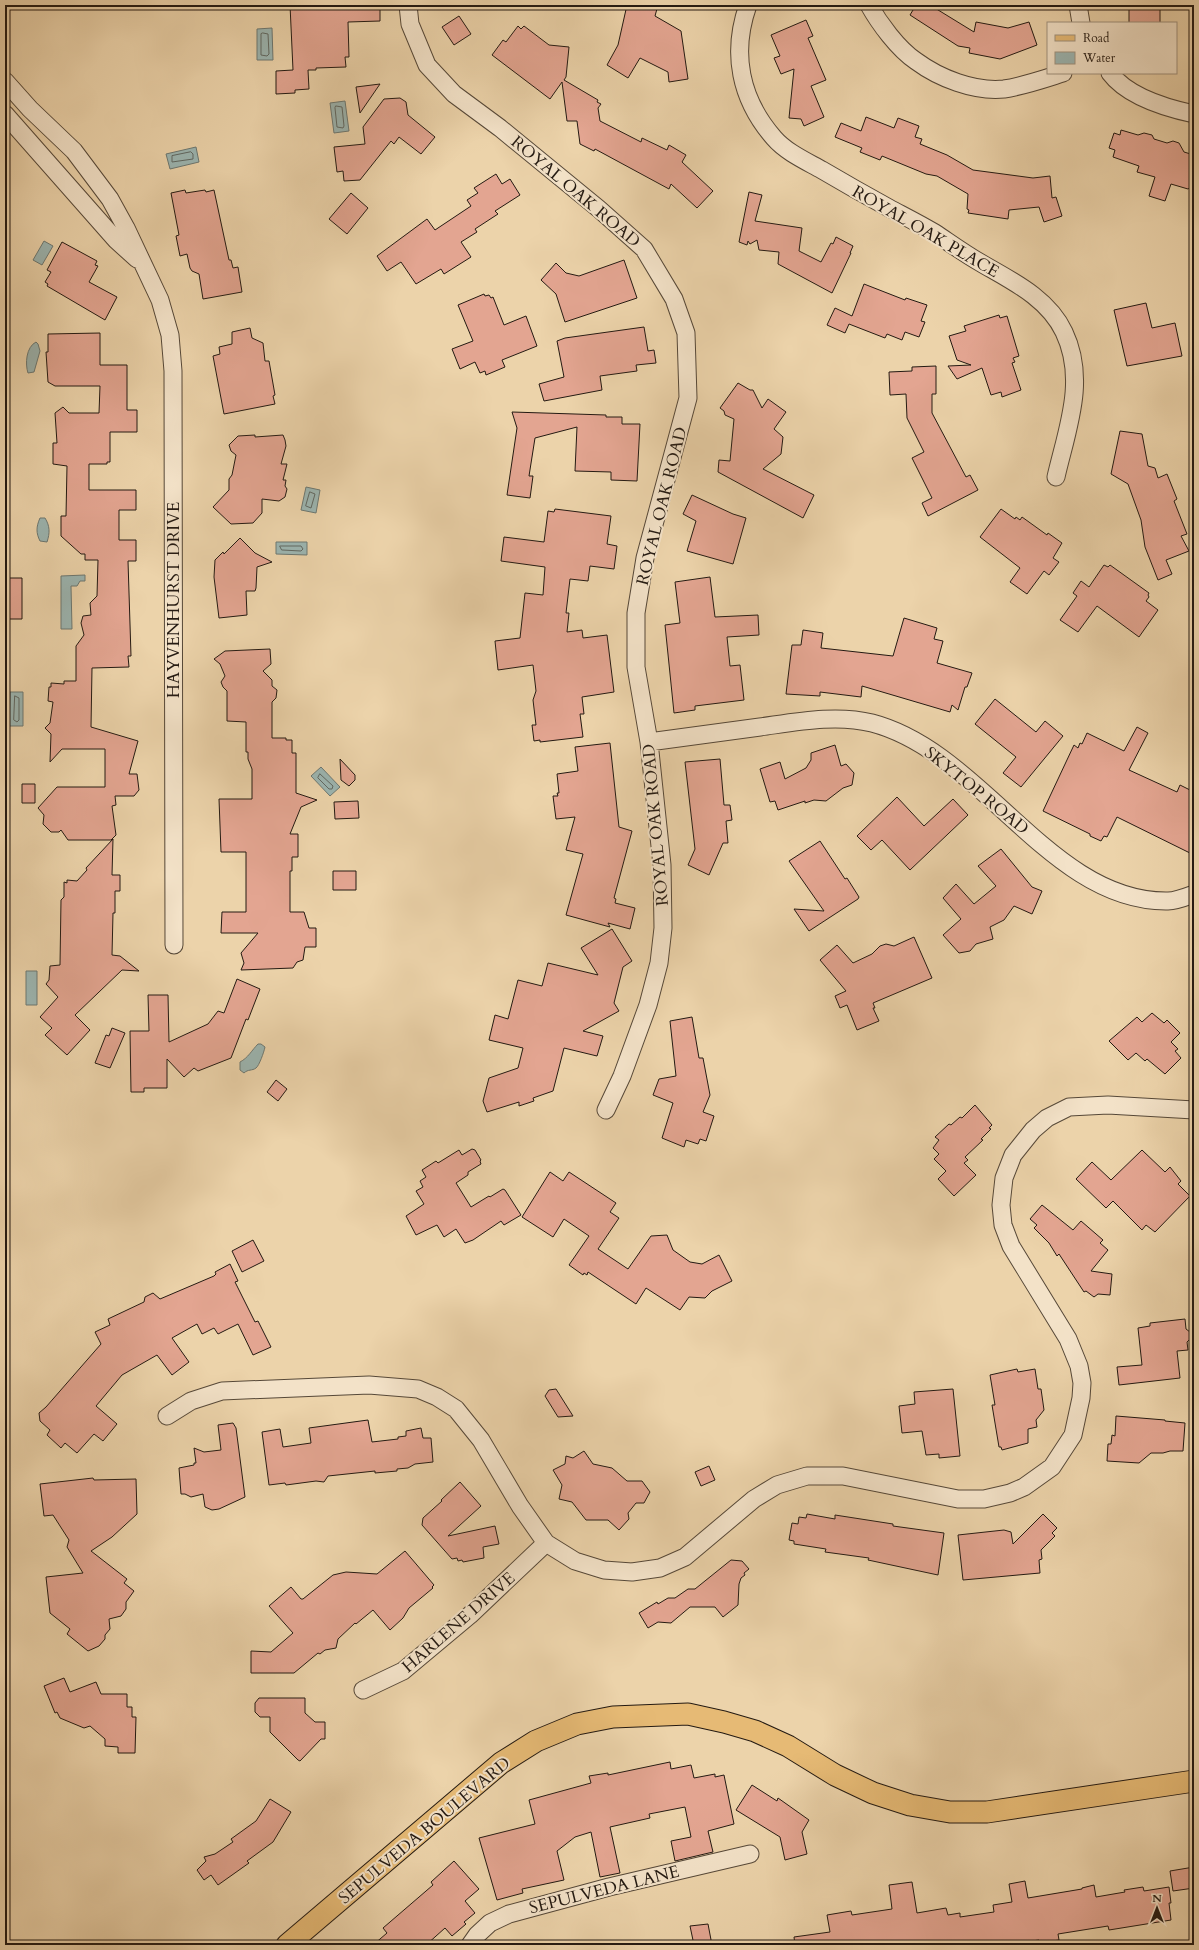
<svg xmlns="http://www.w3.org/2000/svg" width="1199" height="1950" viewBox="0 0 1199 1950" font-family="Cardo,serif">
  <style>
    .water { fill: #9cb6b2; stroke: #6c7872 }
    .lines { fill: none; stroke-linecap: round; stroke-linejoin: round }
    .shore { stroke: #606862; stroke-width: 1 }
    .building { fill: #e3a591; stroke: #241a12 }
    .minor-casing { stroke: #564838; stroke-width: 19 }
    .major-casing { stroke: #241a12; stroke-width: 23 }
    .minor { stroke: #f3e2c8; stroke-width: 17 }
    .major { stroke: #e6ba75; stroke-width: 21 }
    .labels { text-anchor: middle; stroke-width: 4; stroke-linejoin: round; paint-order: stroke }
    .street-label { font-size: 17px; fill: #241a12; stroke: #f3e2c8 }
  </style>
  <rect width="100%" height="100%" fill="#ecd3aa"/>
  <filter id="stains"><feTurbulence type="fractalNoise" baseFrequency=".005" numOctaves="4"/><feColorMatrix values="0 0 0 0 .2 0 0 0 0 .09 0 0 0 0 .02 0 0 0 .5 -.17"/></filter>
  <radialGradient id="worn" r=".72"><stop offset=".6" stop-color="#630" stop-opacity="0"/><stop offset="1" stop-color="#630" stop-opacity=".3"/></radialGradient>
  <!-- water -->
  <path class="water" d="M272,28l1,32h-16v-31z
    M345,101l4,30 -15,2 -4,-30z
    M196,147l3,15 -29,7 -4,-15z
    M44,241l9,5 -11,19 -9,-5z
    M36,342l2,2 2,7 -6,21 -6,1c-3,-9 -2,-26 8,-31z
    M306,487l14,3 -4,23 -15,-3z
    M40,518h5c5,8 5,15 2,24l-7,-1c-4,-8 -4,-14 0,-23z
    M276,542h31v13l-31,-1z
    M85,575v6h-5l-3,5h-6l1,43h-11v-53z
    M10,692h13v34h-14z
    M321,767l19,20 -10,9 -19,-20z
    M26,971h11v34h-11z
    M258,1044h3l4,3c-1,5 -6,19 -9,21 -4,3 -8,1 -12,5l-4,-3v-8c8,-4 12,-12 18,-18z"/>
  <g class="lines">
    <!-- shore -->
    <path class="shore" d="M263,33l5,1 1,20 -2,2 -6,-1v-21z
      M336,106l6,1 2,19 -1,2 -6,-1 -2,-19z
      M191,152l2,2v5l-21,3v-6z
      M310,492l5,2 -4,14 -5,-2z
      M280,546h21l2,3 -2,2 -19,-1z
      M15,696l4,2v22l-2,2 -3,-2z
      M320,774l13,12 -1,3h-3l-11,-11z"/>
  </g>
  <!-- building -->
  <path class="building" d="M290,5h90v16l-32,1 1,35h-4l1,10 -30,1v2h-8l1,19 -14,1v3l-19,1v-23l17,-1z
    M627,5h31l-3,11 26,15 7,48 -19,3 -1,-10 -28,-14 -12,20 -21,-13 11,-20z
    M916,5h14l44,27 2,-10 32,6 21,-6 8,23 -37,14 -31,-6 1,-5 -12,-2 -48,-31z
    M1129,5h31v18h-31z
    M459,16l12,18 -17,11 -12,-18z
    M806,20l7,16 -5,2 18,42 -15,6 13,31 -20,9 -3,-7 -12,-1 5,-49 -13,5 -7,-16 6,-2 -9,-21z
    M518,26l3,3 3,-3 25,19 20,2 -3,30 -2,3 34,20 -1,2 4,2 -3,4 2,13 41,21 1,-4 25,12 2,-5 17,10 -4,7 31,29 -16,17 -26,-24 -2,5 -74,-40 -1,2 -14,-7 -3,-23h-10l-5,-39 -12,17 -58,-44 11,-15 3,2z
    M380,84l-20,29 -4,-26z
    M400,98l6,4 2,13 27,22 -14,17 -22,-17 -5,7 -3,-3 -31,39 -16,1 -1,-10 -6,1 -3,-25 31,-3 -2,-17 21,-28z
    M866,117l28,11 4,-10 21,8 -4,11 7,2 -2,5 27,11 26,15 60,8 17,-2 2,22 4,-1 6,19 -18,6 -5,-15 -30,3 -1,9 -40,-6 1,-3 -2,-1 1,-15 -31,-18 -11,-2 -44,-18 -2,4 -20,-8 2,-4 -27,-11 6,-14 20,8z
    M1121,130l17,5 6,-2 8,2 2,4 13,4 6,-2 6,2 5,9 10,3 -2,14 2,5v11l-6,4 -17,-5 -6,17 -16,-5 6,-19 -18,-5 2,-6 -26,-9 2,-7 -6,-2 5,-15 6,2z
    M496,174l6,10 8,-5 10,16 -25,16 3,3 -23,15 2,3 -16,10 10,15 -27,17 -3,-5 -25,15 -15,-22 -14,9 -10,-15 50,-37 8,11 36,-24 -4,-6 11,-7 -4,-5z
    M185,190l1,3 19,-3 1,2 8,-2 15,70h2l2,8 5,-1 4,25 -39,7 -4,-25 -7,-3 -2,-3 -3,-14 -7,2 -4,-20 3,-1 -8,-42z
    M749,192l13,3 -7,26 47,7 -3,23 22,11 10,-19 2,1 3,-7 17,9 -3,7h1l-19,40 -54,-29 1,-12 -20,-2 -2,-10 -7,4 -2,-3 -1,4 -8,-3z
    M351,193l17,15 -21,26 -18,-15z
    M62,242l35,19 -2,4 3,1 -9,16 28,15 -12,23 -58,-34 1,-2 -3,-2 6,-10 -4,-2z
    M624,260l13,38 -72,24 -9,-28 -15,-14 15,-17 10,10 13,3z
    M864,284l41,16 1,-2 21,7 -6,16 4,1 -6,15 -14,-5 -3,8 -15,-6 -2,4 -36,-14 -4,9 -18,-8 8,-17 17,8z
    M484,294l1,2 4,-1 2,3 2,-1 11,28 22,-9 11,30 -35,14 3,7 -19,8 -1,-4 -5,2 -5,-11 -15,7 -8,-20 21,-8 -15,-36z
    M1146,303l6,25 23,-5 7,33 -55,10 -13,-56z
    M999,315l1,3 7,-2 12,40 -6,2 2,4 -3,1 9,27 -19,7 -1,-5 -10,3 -9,-27 -25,11 -9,-13 23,-1 -14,-5 -8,-24 17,-5 -2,-5z
    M644,327l4,24 6,-1 2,13 -20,2 1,6 -37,5 2,14 -58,11 -5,-17 25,-7 -7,-36 8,-3z
    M250,328l2,10 11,5 2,18h4l6,34 -2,1 2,8 -51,10 -11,-58 7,-2 -1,-7 13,-3v-12z
    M100,333v32h27v45h10v22h-27v30h-3v2h-18v26h47v20h-17v30h17v21h-8l3,95h-3l1,11 -37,1 -1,59 47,14 -9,33h8l2,16 -5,6h-19l1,9 -4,1 4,29 -5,5h-43l-7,-10 -2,2h-8l-8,-8 1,-9 -6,-7 19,-21h48v-38h-43l-12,13 1,-28 -6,-6 5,-5 3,-21 -5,-1 1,-14h2v-4l13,1v-3h12v-35l8,-11 -3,-12 2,-7 8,-1 -1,-12 7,-7 1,-36h-13v-6h-4l-20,-18v-20h5l1,-50 -14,-2v-21h4l-2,-30 8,-6 6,6h30l1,-27h-45l-7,-4 -2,-30h2v-18z
    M936,366v28h-4v19l34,64 4,-2 8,15 -50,26 -6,-13 10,-5 -20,-40 12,-6 -17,-34 -1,-24 -16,1 -1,-23 23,-1v-4z
    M738,383l12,7h3l9,18 6,-9 18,13 -12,17 9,8 -2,17 -18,15 51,26 -11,23 -85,-46 1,-12 11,1 4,-42 -9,-4 -1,-4 -4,-3z
    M512,412l94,3v2h16v7h18l-3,57 -26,-1v-8l-36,-1 2,-44 -42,11 -6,38h4l-3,22 -23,-3 10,-67z
    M1120,431l22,3 6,32 7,2 3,10 9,-4 10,25 -3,2 13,33 -6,2 8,15 -23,9 6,14 -14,6 -13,-33 -4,-27 -13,-36 -17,-10z
    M255,435v2l28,-2 2,5 1,6 -5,18h6l-4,16h3l-1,6 2,3 -2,8 -6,4 -17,-2v14l-9,10 -22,1 -18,-17 16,-17v-11l3,-4 4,-20 -5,-4 -2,-6 9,-9z
    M692,495l41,19 13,4 -13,46 -46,-13 9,-30 -13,-7z
    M555,509l56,7 -4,28 10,2 -3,23 -24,-3 -2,15 -18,-2 -4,34h3l-2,19 15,-2 1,8 24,-3 7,57 -32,5 2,17h-4l3,23 -43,5v-2l-6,1 -2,-16h4l-3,-25 3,-9 -3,-26 -35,5 -3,-29 25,-3 5,-45 18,2 2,-28 -44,-6 3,-24 40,5 4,-31 6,1z
    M1001,509l14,10 1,-2 4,3 2,-3 25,18 1,-2 14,10 -9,15 6,4 -10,13 -5,-4 -17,23 -17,-12 10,-14 -40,-31z
    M240,538l15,15 17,9 -15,5 -1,21 -1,3h-9l1,24 -28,3 -5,-41 1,-17 8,-8 1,2z
    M1104,565l4,2 2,-2 39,28 -1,2 1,2 -3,4 12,9 -19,27 -42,-31 -19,26 -18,-12 17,-24 -4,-3 8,-12 8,6z
    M710,577l5,40 43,-2 1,20 -32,2 3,29 10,-1 4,35 -49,6v4l-21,3 -9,-88 15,-2 -5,-41z
    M5,578h17v41h-17z
    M904,618l33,10 -3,11 9,2 -6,22 35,10 -5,14h-2l-7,23 -6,-5 -2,7 -88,-26 -1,11 -41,-5v4l-34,-2 6,-49h9l2,-15 20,3 -2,15 72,8z
    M270,649l1,15 -8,7 9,9v6l5,4 -1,8 -4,4v36h14v2h6v13h4v40l21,7 -16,7 -11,27h8v23h-6v14h-2v41h14l5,16h7v19h-11l-2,13 -6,2 -4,6 -52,2 3,-7 -3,-10 17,-20h-37l1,-21h24v-60h-25l-2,-53h33v-30l-4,-10v-7h-2v-30l-19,-1v-30l-4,-4 -2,-5 4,-6 -5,-12 -6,-5 11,-8z
    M995,699l41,33 9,-11 18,15 -42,51 -18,-14 13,-16 -41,-33z
    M1137,727l11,6 -19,37 48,22 3,-7 14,7v63l-77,-38 -10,20 -3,-1 -3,5 -11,-5v-2l-47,-23 31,-66 4,3 2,-5 2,1 5,-11 37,18z
    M610,743l9,84 13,4 -18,67 2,1 -1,4 20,5 -5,21 -22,-6 2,4 -44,-12 17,-61 -17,-4 9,-33 -19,2 -3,-23h5l-1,-3h2l-2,-19 21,-3 -3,-24z
    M835,745l6,21 5,-2 8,9 -2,12 -9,3 -17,13 -12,-1 -9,3v-2l-27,9 -3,-9 -5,1 -10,-33 20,-7 5,17 21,-11 5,-8v-7z
    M340,759l15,16v5l-6,6 -8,-6z
    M720,759l4,46h6l2,15 -6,1 2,22h-5l-14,32 -21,-10 7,-16 -10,-87z
    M22,784h13v19h-13z
    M897,797l27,29 29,-27 15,16 -58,55 -28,-30 -11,10 -14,-14z
    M358,801l1,17 -24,1 -1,-17z
    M113,839l-1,36h8v16h-5v22h-2l-1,42 8,1 19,15 -17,-1 -47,45 15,15 -23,25 -22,-20 7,-7 -12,-11 18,-20 -12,-13 3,-4 1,-14 10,-1 1,-65 3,-3v-15l3,1v-3l10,1 10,-11 -1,-2z
    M820,841l25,38 2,-1 12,19 -1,2 -49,32 -15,-22 30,2 -35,-50z
    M1001,849l31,38 10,4 -10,23 -18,-8 -10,14 -14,7 3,12 -17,5 -6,7 -11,2 -16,-18 18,-16 -18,-21 13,-14 18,20 22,-18 -18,-20z
    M333,871h23v19h-23z
    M612,929l20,32 -9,6 -9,36 5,8 -36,20 20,5 -6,20 -33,-8 -11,43 -20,7 1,3 -15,5v-4l-32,10 -4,-11 6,-23 29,-10 5,-20 -34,-8 6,-25 13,4 10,-39 24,6 6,-23 50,12 -17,-27z
    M914,937l18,41 -59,25 2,5h-2l6,13 -22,9 -10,-25 -7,3 -5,-12 11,-5 -26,-31 17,-15 16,18 19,-9 8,-8 6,-2 8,2z
    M237,979l23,10 -12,31 -2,-1 -15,39 -33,13 -4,-3 -10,9 -17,-18v29h-23v4h-13l-1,-61h19l-1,-36h20l1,47 39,-18 10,-13 6,2z
    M1152,1013l12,10 3,-3 13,13 -9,9 7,7 -3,2 6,7 -16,16 -18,-15 -2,2 -9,-8 -8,7 -19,-19 28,-24 5,5z
    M692,1017l7,41h4l7,37 -7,17 11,4 -8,25 -6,-2 -2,5 -12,-4 -2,7 -22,-9 11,-35 -20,-8 6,-16 17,-3 -6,-55z
    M112,1028l13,5 -15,35 -15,-5 11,-28 3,1z
    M276,1080l11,9 -9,12 -11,-9z
    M975,1105l17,20 -3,3 2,1 -10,10 2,1 -18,17 3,3 -4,3 12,12 -22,21 -16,-17 8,-8 -12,-12 5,-5 -6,-6 6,-8 -4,-3 14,-13 2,1 9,-8 2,1z
    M472,1149l3,1 6,10 -1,1 1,3 -13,8v3l-12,8 15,24 18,-11 1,1 13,-8 2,1 16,25 -17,10 -3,-4 -28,19 -8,3 -9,-14 -12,8 -7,-12 -21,10 -10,-19 18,-12 -8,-13 7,-4 -3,-6 6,-4 -4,-7 14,-9 2,2 21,-13 3,5z
    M1142,1150l23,22 5,-5 11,14 -3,3 12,12 -35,36 -9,-7 -4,5 -29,-29 -7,7 -30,-29 16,-17 19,18z
    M550,1172l13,9 6,-9 47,31 -6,9 9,6 -21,31 30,20 23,-33 16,-1 6,15 17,12 12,2 17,-9 13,26 -20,10 -7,7 -16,-1 -9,13 -34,-22 -10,16 -48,-32 -1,3 -3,-2 -1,2 -14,-10 20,-29 -25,-17 -11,18 -31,-20z
    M1042,1205l31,25 8,-9 22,19 -3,3 8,7 -17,21 21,3 -2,21 -12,-1 -4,3 -8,-6 -2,1 -25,-38 -2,2 -8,-13 -15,-15 3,-3 -7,-6z
    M253,1240l11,21 -22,11 -10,-21z
    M230,1264l8,17 -3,1 20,40 3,-1 13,26 -18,8 -15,-31 -20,10 -4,-6 -12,6 -5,-10 -25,14 17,24 -17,13 -15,-20 -35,20 -26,31 21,18 -14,17 -9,-7 -17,19 -12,-10 -4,5 -14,-13 3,-5 -10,-9 -1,-8 7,-6 55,-63 -6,-12 15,-7 -2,-6 36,-17 1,-5 8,-4 7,6 54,-23 2,-2 -1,-2z
    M1185,1319l1,10 8,6 -7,7 1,8 -11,1 3,27 -61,7 -2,-18 25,-2 -4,-37 12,-2v-3z
    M1017,1369l1,3 17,-3 3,20h3l3,21 -8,10 1,7 -9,2v14l-26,7 -1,-3h-2l-7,-42h3l-5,-30z
    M556,1389l17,27 -15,1 -13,-21 4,-6z
    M953,1389l7,67 -21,2v-4l-13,1 -4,-24 -20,2 -3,-27 16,-2 -1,-12z
    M1116,1416l49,4v1l20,2 -2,28h-13l-7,2h-12l-12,10 -32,-2 1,-17h3l1,-9 3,1z
    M368,1420l4,22 26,-3v-2l8,-1v-5l15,-3 2,10h8l2,24 -18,2 -7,4 -11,1v2l-22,2v-2l-47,5 -4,6 -8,-1 -30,4 -1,-2 -16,2 -7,-53 18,-3 3,18 28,-4 -2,-15z
    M233,1423l3,5 9,69 -26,12 -7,1 -7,-3 -2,-13 -12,3 -6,-3h-4l-2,-26 15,-3v-2h2l-2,-15 10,4 17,-2 -3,-25z
    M584,1451l9,13 19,4 15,13h15l8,11 -6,11h-8l-8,10 1,6 -10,11 -11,-10h-22l-14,-18 -13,-3 3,-14 -9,-15 12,-6 1,-8 7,2z
    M709,1466l6,14 -14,6 -6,-14z
    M93,1478l1,2 42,-1 1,35 -25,23 -21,14 36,28 -3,4 10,8 -8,11v7l-5,7 -12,3 1,10 -5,6v4l-6,7 -11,5 -21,-17 3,-5 -20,-16 -4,-36 37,-4 -16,-26 2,-7 -16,-25 -9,1 -4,-32z
    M460,1482l21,24 -33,30 47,-10 4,18 -16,3 1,11 -21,4 -1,-2 -4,1 -1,-3 -5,1 -30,-34 1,-7 19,-17 -1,-1z
    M807,1514l28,5v-4l58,9v2l51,7 -6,42 -70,-15 1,-2 -44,-6 1,-3 -32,-5v-3l-5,-1 3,-17 6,1 1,-7 7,1z
    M1043,1514l14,14 -5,5 3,3 -14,14 1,9 -3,1 1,13 -77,7 -5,-45 46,-5 7,2 2,12z
    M405,1551l29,34 -2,2 1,1 -24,20 -6,10 -13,12 -17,-20 -17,14 -1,-1 -17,16 -2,9 -11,2 -5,4 -2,-1 -24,20h-43v-22l20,1 22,-19 -24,-27 22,-19 10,12h2l30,-24 13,-3 31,2z
    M731,1560l11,1 7,8 -5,4 1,2 -4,3 -2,6 -1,21 -15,12 -8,-10h-25l-19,16 -13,-1 -10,6 -9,-15 18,-11 1,2 10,-6h7l13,-9h7z
    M64,1678l6,14 26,-10 5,12h26v13h5v10h4l-1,36h-17v-6l-13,-1v-7l-15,-13 -6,2 -24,-10 -3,-6 -2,1 -11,-27z
    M259,1698h46v15l10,9h10v17h-4l-21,22 -2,-1 -28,-28v-15h-10l-5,-5v-9z
    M670,1762l1,7 20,-4 3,13 21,-4v3l9,-2 10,49 -26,7 5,21 -38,9 -4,-20 20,-4 -6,-30 -36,7 1,4 -40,9 10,46 -20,4 -9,-45 -16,5 -18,14 7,29 -42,9 1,4 -26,7 -18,-62 56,-14 -6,-24 62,-17 -2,-7 19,-3v2z
    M752,1785l25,16 1,-3 31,22 -7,12 5,22 -22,6 -5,-23 -44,-27z
    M270,1799l21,13 -18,30 -26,19 2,2 -31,22 -7,-10 -7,5 -7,-10 9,-9 -2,-4 11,-3 18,-12 -2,-3 25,-18z
    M454,1861l25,28 -14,12 10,12 -11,9 2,2 -14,12 -7,-8 -19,17h-53l14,-12 -4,-5 50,-43 -2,-3z
    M1194,1867v21l-21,3 -3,-20z
    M1025,1881l3,17 54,-9v-1l12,-3 2,12 29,-5 -1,-2 19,-3 1,4 25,-4 2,16h-2l2,17 -62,10 -1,-4 -50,8 1,6 -19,3 -1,-3 -38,5h-206l-1,-8 36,-5 -3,-17 24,-4 1,4 40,-6 -3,-24 23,-3 5,31 29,-5 2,7 12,-2v4l34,-5 -1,-7 19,-3 -3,-18z
    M708,1924l4,21h-18l-4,-19z"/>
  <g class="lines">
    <!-- minor casing -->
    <g class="minor-casing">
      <path id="minor" d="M408,5l2,19 17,41 27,29 46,34 99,81 45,40 30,50 12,34 2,65 -43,160 -9,55v54l13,75 13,123 1,63 -4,35 -11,42 -26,71 -16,34
        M748,5c-17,48 -8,94 26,133 12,14 32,23 48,32 22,13 45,26 67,38 15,8 31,16 46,25 15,10 30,21 46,30 31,18 67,35 83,69 23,48 3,97 -8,145
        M869,5c10,18 29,44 47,56 23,17 58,31 88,28 20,-3 40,-10 59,-16
        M1078,5l3,18
        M1110,73c18,24 56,35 84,41
        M5,81l25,28 44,42 36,48 16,29 34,72 10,35 3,36 1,574
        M5,114l111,126 21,19
        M649,742c37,-5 74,-10 111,-15 36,-5 76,-13 112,-4 111,29 179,180 296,178 8,0 18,-4 26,-7
        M167,1416l24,-15 31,-10 147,-6 49,4 19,8 19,12 25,31 39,66 26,37 29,18 29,9 28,2 28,-4 25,-11 69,-58 23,-14 30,-9h36l115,23h26l26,-6 14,-6 28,-20 21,-32 8,-37 1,-15 -3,-17 -11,-27 -57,-93 -8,-21 -2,-20 3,-27 9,-23 20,-25 14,-12 22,-11 39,-2 86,5
        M363,1690l40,-19 67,-56 76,-72
        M470,1945l7,-10 13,-12 19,-9 100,-27 141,-33"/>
    </g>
    <!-- major casing -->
    <g class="major-casing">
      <path id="major" d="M287,1945l214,-182 35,-22 41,-17 36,-7 75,-3 36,8 31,9 33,15 47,29 38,18 37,12 40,7h37l207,-31"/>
    </g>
    <!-- minor -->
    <use href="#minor" class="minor"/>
    <!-- major -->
    <use href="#major" class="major"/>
  </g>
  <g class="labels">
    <!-- street labels -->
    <g class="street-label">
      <text transform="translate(576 191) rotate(40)" y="6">ROYAL OAK ROAD</text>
      <text transform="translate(926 231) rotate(30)" y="6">ROYAL OAK PLACE</text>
      <text transform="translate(661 506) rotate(-76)" y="6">ROYAL OAK ROAD</text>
      <text transform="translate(173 600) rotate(-90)" y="6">HAYVENHURST DRIVE</text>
      <text transform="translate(977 790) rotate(39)" y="6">SKYTOP ROAD</text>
      <text transform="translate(655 825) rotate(-95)" y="6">ROYAL OAK ROAD</text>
      <text transform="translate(458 1622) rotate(-41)" y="6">HARLENE DRIVE</text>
      <text transform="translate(424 1830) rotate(-40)" y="6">SEPULVEDA BOULEVARD</text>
      <text transform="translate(604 1889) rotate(-14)" y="6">SEPULVEDA LANE</text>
    </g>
  </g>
  <!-- margin -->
  <rect width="1199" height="1950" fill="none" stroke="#ecd3aa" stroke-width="20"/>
  <rect x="6" y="6" width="1187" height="1938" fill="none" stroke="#241a12" stroke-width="2"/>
  <rect x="10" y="10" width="1179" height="1930" fill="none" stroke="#241a12"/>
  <!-- legend -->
  <rect x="1047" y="22" width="130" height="52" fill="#f3e2c8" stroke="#a0927f"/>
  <rect x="1055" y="35" width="20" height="6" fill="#e6ba75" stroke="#a0927f"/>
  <text x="1083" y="42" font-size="12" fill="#241a12">Road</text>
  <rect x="1055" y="52" width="20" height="12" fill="#9cb6b2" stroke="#a0927f"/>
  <text x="1083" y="62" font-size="12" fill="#241a12">Water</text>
  <!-- north arrow -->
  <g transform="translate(1157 1908)" stroke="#f3e2c8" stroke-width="3" paint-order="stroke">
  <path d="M0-3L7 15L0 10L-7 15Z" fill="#241a12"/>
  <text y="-6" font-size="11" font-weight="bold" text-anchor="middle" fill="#241a12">N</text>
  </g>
  <rect width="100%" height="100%" filter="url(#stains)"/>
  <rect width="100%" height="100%" fill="url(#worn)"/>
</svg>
